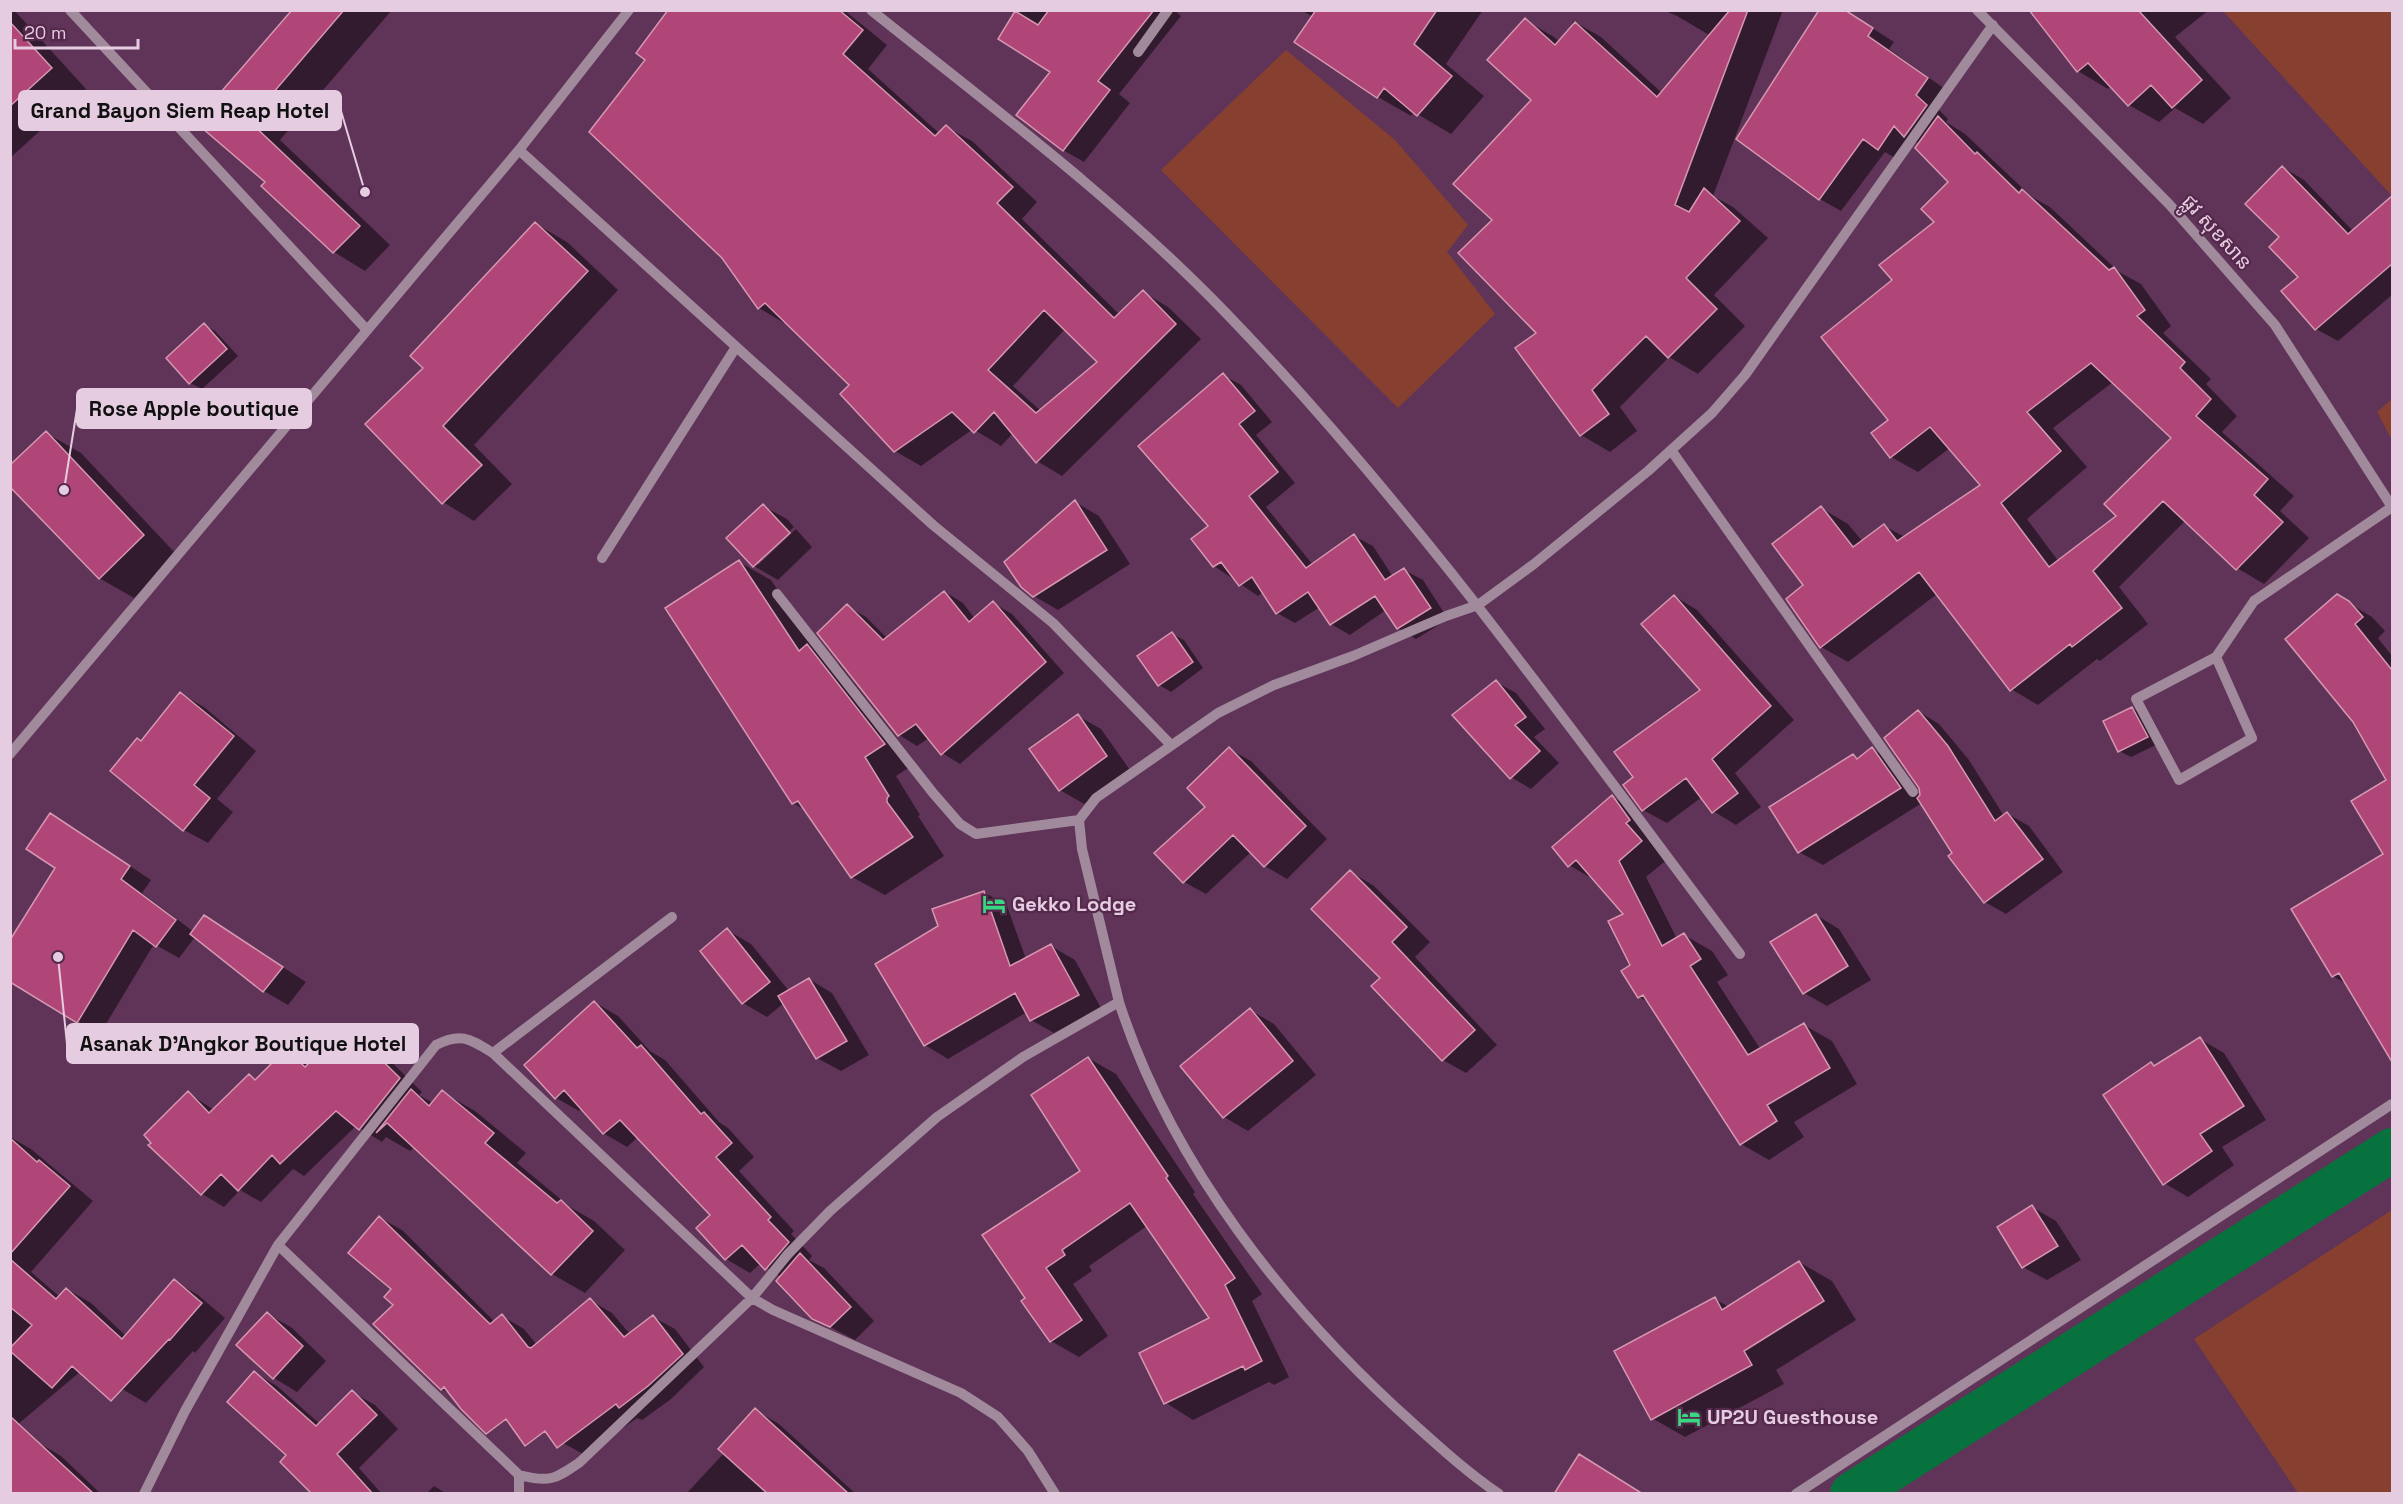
<svg xmlns="http://www.w3.org/2000/svg" width="2403" height="1504" viewBox="0 0 2403 1504" font-family="'Space Grotesk','Noto Sans Khmer',sans-serif">
  <style>
    .green { fill: #874030 }
    .shadow { fill: #0007; fill-rule: evenodd }
    .lines { fill: none; stroke-linecap: round; stroke-linejoin: round }
    .canal { stroke: #08723e; stroke-width: 44 }
    .building { fill: #b04577; stroke: #d698b0; stroke-width: 1.5; fill-rule: evenodd }
    .minor { stroke: #a08a9b; stroke-width: 10 }
    .labels { text-anchor: middle; stroke-width: 4.5; stroke-linejoin: round; paint-order: stroke }
    .street-label { font-size: 20px; fill: #e6cce0; stroke: #54294c }
    .poi-label { font-size: 20px; font-weight: bold; fill: #e6cce0; stroke: #54294c; text-anchor: start }
    .leader { fill: none; stroke: #e6cce0; stroke-width: 2 }
    .callout-dot { fill: #e6cce0; stroke: #54294c; stroke-width: 2 }
    .callout { fill: #e6cce0; stroke: #e6cce0; stroke-width: 2 }
    .callout-label { font-size: 21px; text-anchor: middle; font-weight: bold; fill: #111 }
  </style>
  <rect width="100%" height="100%" fill="#5f3458"/>
  <!-- green -->
  <path class="green" d="M2223,11h169v185z
    M1286,50l109,90 73,85 -21,27 48,62 -97,94 -237,-238z
    M2392,399v41l-15,-28z
    M2392,1210v283h-94l-104,-154z"/>
  <!-- shadow -->
  <path class="shadow" d="M10,10h4l72,79 -76,69z
    M294,10h98l-112,130 110,105 -25,26 -31,-19 -67,-70 -69,-60z
    M670,10h174l43,35 -19,24 72,65 6,-7 26,14 65,61 -15,17 98,96 23,-23 25,15 33,32 -139,137 -25,-15 -24,-28 -12,13 -28,-17 -52,37 -26,-15 -53,-57 9,-9 -65,-64 -2,2 -25,-15 -112,-249zM1065,329l34,33 -58,49 -28,-25z
    M1017,10h157l7,6 -62,78 11,9 -46,59 -21,-12 -11,-78 -52,-33z
    M1301,10h182l-37,54 38,32 -33,38 -37,-22 -3,4 -33,-19 -82,-55 17,-25z
    M1663,10h120l-70,186 20,11 35,31 -54,57 31,31 -47,48 -29,-17 -49,50 17,24 -27,21 -29,-17 -87,-215 39,-120 -8,-80 29,17 10,9 9,-25 28,16 61,56 49,-57 -34,-20z
    M1844,10l50,32 -5,7 60,43 -12,16 11,11 -2,3 19,12 67,63 18,10 69,65 22,12 30,42 -8,7 48,46 -5,5 31,32 -15,16 72,64 -14,15 29,27 -45,46 -27,-16 -51,-48 -67,67 29,37 -48,37 -3,-2 -59,46 -27,-16 -74,-95 -89,68 -27,-15 -15,-61 15,-78 27,16 15,18 21,-16 21,11 77,-52 -32,-37 -32,24 -27,-15 3,-176 42,-59 14,-40 -31,-38 -5,-3 -14,20 -15,-9 -44,59 -21,-12zM2113,382l60,56 -55,78 -59,46 -32,-43 60,-52 -34,-39z
    M2031,10h178l-34,27 56,61 -28,26 -28,-16 -16,14 -30,-17 -18,-19 -3,3 -30,-18z
    M2282,167l22,13 49,51 39,-32v96l-54,46 -22,-12 -16,-52 -19,-40z
    M536,224l31,18 51,48 -144,155 38,39 -38,37 -31,-19 -18,-134z
    M204,325l11,6 23,25 -36,33 -12,-6z
    M1223,375l18,10 31,37 -16,13 39,48 -29,24 47,58 41,-29 19,10 20,31 11,-7 19,10 25,39 -32,20 -18,-11 -12,-18 -36,25 -19,-11 -11,-17 -25,16 -18,-10 -14,-21 -5,4 -44,-30 -4,-40z
    M46,433l35,20 97,103 -44,42 -35,-20z
    M1075,502l24,14 31,48 -72,46 -24,-14z
    M763,506l24,13 7,8 -36,34v4l38,-36 16,18 -34,33 -24,-14 -26,-28z
    M739,562l32,18 48,73 20,11 77,99 -20,13 24,39 -2,1 26,40 -59,39 -33,-18 -45,-66 -14,-8z
    M945,592l18,11 12,16 18,-16 19,11 52,59 -104,91 -18,-11 -13,-15 -12,8 -18,-11 -52,-129 19,11 21,21z
    M1674,596l23,14 97,110 -59,53 26,34 -25,18 -23,-14 -11,-14 -35,26 -24,-13 -8,-33 67,-87z
    M2337,596l35,21 13,14 -7,7 14,18v394l-8,-6 -36,-59 -15,-9 52,-122 -32,-52 39,-24 -9,-5z
    M1172,634l12,6 19,28 -32,24 -12,-7z
    M1496,682l20,11 29,36 -11,8 25,26 -28,26 -20,-12z
    M181,694l23,13 52,44 -39,48 16,13 -25,31 -24,-13 -42,-88z
    M2132,708l11,7 15,29 -27,13 -12,-6z
    M1918,711l21,13 30,36 35,56 4,-2 21,12 34,46 -57,42 -21,-12 -63,-99 -99,62 -24,-13 54,-97 7,4 12,-10 24,14 26,37z
    M1078,716l23,13 29,41 -46,34 -24,-14z
    M1229,749l22,12 76,78 -40,40 -22,-13 -14,-14 -45,42 -22,-12z
    M1612,797l28,16 29,45 -23,19 31,62 7,-4 28,16 16,24 -11,7 44,68 43,-25 28,16 25,43 -63,38 10,15 -35,23 -28,-16 -91,-141 -11,-6 -13,-83 -30,-33 -27,-16z
    M73,828l78,52 -9,13 52,39 11,-15 101,65 -18,23 -24,-14 -69,-54 -16,21 -25,-14 -54,90 -23,-13 -20,-153z
    M1351,872l23,14 56,56 -15,15 82,88 -31,28 -23,-13 -61,-82z
    M984,892l23,14 19,53 25,-13 24,14 26,48 -47,25 -23,-13 -4,-8 -79,47 -23,-14 15,-118z
    M1816,915l23,14 32,51 -44,26 -23,-13z
    M727,930l24,14 38,47 20,-12 23,14 37,62 -28,16 -24,-13 -33,-55 -17,14 -24,-14z
    M594,1002l24,14 32,35 15,9 54,62 9,6 26,29 -15,14 55,60 -3,3 21,22 -3,4 15,8 50,53 -19,19 -42,-22 -32,-41 -20,-14 -11,10 -24,-14 -28,-31 14,-13 -74,-78 -11,10 -24,-14 -21,-24 -3,2 -23,-13z
    M1250,1010l24,14 42,51 -68,56 -24,-14 -42,-51z
    M346,1027l23,13 53,52 -3,3 14,8 9,-11 33,19 51,42 -9,10 53,44 24,14 31,29 -40,43 -33,-19 -137,-127 -5,4 -24,-14 -4,5 -26,-16 -52,50 -11,-7 -32,33 -21,-12 -16,17 -22,-13 -14,-101 26,17 35,-34 8,4 29,-29 23,14z
    M2200,1039l24,14 42,67 -44,27 12,18 -46,32 -24,-14 -13,-119 5,3z
    M1088,1058l28,16 79,118 -2,2 69,100 -10,7 37,76 -15,8 -5,-3 -76,38 -27,-17 -25,-50 70,-34 -64,-93 -58,40 3,5 -19,13 35,52 -29,21 -28,-16 -24,-43 55,-127z
    M10,1137l21,12 62,52 -62,71 29,25 7,-8 24,14 35,33 48,-55 24,14 27,23 -30,35 -2,-2 -47,52 -24,-14 -28,-29 -84,71z
    M2032,1207l24,14 25,39 -34,20 -24,-13z
    M380,1218l22,12 93,92 7,-6 22,13 13,16 53,-45 22,13 18,21 23,-17 22,12 29,38 -33,32 -29,21 -5,-2 -52,37 -22,-12 -60,-56 -51,8 -10,-6 -67,-65 20,-19 -1,-16z
    M1799,1262l33,19 24,39 -80,50 8,14 -99,53 -33,-19 63,-119 14,8z
    M267,1314l24,13 35,34 -29,31 -23,-14z
    M255,1373l22,13 43,38 32,-32 23,13 23,24 -39,39 23,26h-62l-31,-39z
    M755,1410l24,14 77,70h-170l39,-42z
    M37,1442l24,14 40,38h-91z
    M434,1486l13,8h-21z"/>
  <g class="lines">
    <!-- canal -->
    <path class="canal" d="M1852,1494l540,-344"/>
  </g>
  <!-- building -->
  <path class="building" d="M292,10h52l-95,111 111,105 -27,27 -72,-67 4,-4 -70,-60z
    M668,10h171l24,20 -20,24 92,82 11,-11 67,62 -16,16 117,115 29,-28 33,34 -140,139 -42,-51 -20,21 -22,-21 -58,40 -54,-58 9,-9 -84,-82 -7,6 -36,-51 -133,-126 56,-72 -9,-7zM1044,310l53,52 -61,51 -48,-43z
    M1049,10h105l-56,71 12,9 -47,61 -47,-36 34,-43 -52,-33 17,-28 23,14z
    M1316,10h121l-23,34 38,32 -35,40 -33,-28 -7,10 -83,-56z
    M1730,10h18l-73,195 14,7 15,-24 36,33 -54,57 31,31 -49,49 -22,-22 -54,54 17,24 -29,22 -65,-88 21,-15 -78,-80 34,-33 -39,-36 78,-84 -44,-40 38,-42 30,27 20,-23 82,75z
    M1819,10h26l28,18 -5,8 60,42 -12,17 11,10 -23,32 -10,-11 -16,24 -15,-11 -44,61 -83,-61z
    M2029,10h109l64,70 -30,28 -21,-23 -23,21 -40,-43 -11,9z
    M10,22l42,46 -42,38z
    M1938,116l37,38 2,-2 42,41 3,-4 87,81 5,-3 31,43 -8,6 48,46 -5,6 31,31 -15,17 72,63 -14,16 29,27 -47,48 -73,-69 -70,70 29,37 -50,39 -2,-3 -60,47 -91,-119 -99,76 -34,-49 17,-14 -31,-41 49,-38 32,41 31,-23 13,17 83,-56 -50,-58 -40,31 -19,-25 17,-13 -67,-83 71,-57 -13,-15 55,-43 -13,-13 27,-27 -33,-34zM2091,363l80,75 -67,66 12,12 -67,51 -48,-64 60,-52 -34,-39z
    M2282,166l66,68 44,-38v68l-77,66 -34,-39 17,-14 -29,-30 10,-10 -34,-33z
    M535,222l53,49 -145,155 39,39 -40,39 -77,-80 58,-56 -13,-12z
    M204,323l23,26 -38,35 -23,-26z
    M1223,373l32,38 -16,13 39,48 -29,24 57,72 48,-34 31,46 19,-12 27,40 -34,21 -22,-33 -45,29 -22,-33 -32,22 -24,-37 -13,9 -18,-24 -8,5 -22,-28 17,-13 -70,-80z
    M46,431l98,104 -45,44 -89,-92v-22z
    M1075,500l32,50 -74,47 -12,-10 -17,-25z
    M763,504l27,29 -37,34 -27,-29z
    M739,560l60,91 8,-7 78,100 -20,13 24,39 -2,2v4l26,35 -62,41 -53,-77 -6,3 -127,-196z
    M944,591l25,31 24,-21 53,61 -105,93 -25,-31 -18,12 -81,-103 30,-29 36,36z
    M2337,594l12,7 14,16 -8,7 37,46v392l-53,-89 -7,4 -41,-68 92,-55 -32,-53 35,-21 -33,-58 -68,-83z
    M1674,595l97,111 -59,53 26,34 -26,20 -26,-35 -44,33 -19,-26 10,-8 -19,-25 86,-62 -59,-66z
    M1172,632l21,30 -35,24 -21,-30z
    M1496,680l30,37 -11,8 25,26 -30,28 -58,-64z
    M180,692l54,44 -40,49 16,13 -27,33 -73,-60 27,-33 4,3z
    M2132,707l16,30 -30,15 -15,-31z
    M1918,710l30,36 47,75 12,-9 36,47 -59,44 -36,-47 4,-3 -35,-55 3,-3 -1,-7 -35,-50z
    M1078,714l29,42 -48,35 -30,-42z
    M1229,747l77,79 -42,41 -31,-32 -50,48 -29,-30 51,-46 -18,-19z
    M1872,747l29,41 -103,65 -29,-46 84,-53 4,5z
    M1612,795l18,25 -4,3 16,18 -23,20 43,85 22,-13 17,26 -11,7 58,89 56,-32 26,45 -63,37 10,16 -37,24 -97,-150 -5,3 -17,-27 9,-6 -22,-44 15,-7 -47,-54 -8,7 -16,-20z
    M50,813l80,53 -9,13 55,41 -20,27 -23,-17 -56,93 -67,-41v-42l45,-72 -29,-19z
    M1350,870l57,57 -15,15 83,88 -33,31 -71,-75 9,-8 -69,-69z
    M984,891l26,75 41,-22 28,51 -49,26 -15,-28 -91,53 -49,-82 63,-38 -6,-17z
    M1816,914l32,52 -45,28 -33,-52z
    M204,915l79,52 -20,25 -73,-58z
    M727,928l43,54 -28,22 -42,-53z
    M809,978l38,63 -31,18 -38,-63z
    M594,1001l43,47 4,-3 60,69 3,-2 28,31 -16,14 55,60 -3,3 21,22 -24,28 -23,-25 -17,15 -29,-32 14,-13 -90,-95 -17,14 -39,-44 -9,9 -31,-34z
    M1250,1008l43,53 -70,57 -43,-52z
    M346,1025l54,53 -41,52 -23,-19 -56,53 -8,-9 -34,36 -17,-17 -20,21 -53,-50 3,-2 -7,-8 44,-44 21,22 40,-39 6,6 31,-31 19,18z
    M2200,1037l44,69 -44,28 12,17 -49,34 -60,-90 48,-33 3,4z
    M1088,1057l80,119 -2,2 69,100 -10,7 37,76 -17,9 -2,-4 -79,38 -25,-51 70,-35 -79,-115 -68,47 3,5 -19,13 36,52 -32,22 -29,-41 4,-3 -43,-63 98,-64 -49,-76z
    M411,1089l18,17 13,-16 52,43 -9,10 72,60 4,-3 32,31 -42,44 -164,-152 -11,10z
    M10,1138l27,24 2,-2 31,26 -60,68z
    M2032,1205l26,41 -36,22 -25,-41z
    M379,1216l111,108 12,-10 26,33 3,1 59,-50 34,39 29,-22 30,39 -35,32 -29,22 -3,-4 -59,44 -12,-17 -20,15 -19,-27 -20,15 -25,-25 -17,-22 -3,3 -68,-66 20,-19 -9,-8 7,-8 -43,-36z
    M800,1253l51,54 -21,20 -18,-8 -36,-38z
    M10,1259l46,40 10,-11 56,51 52,-60 28,24 -32,37 -1,-1 -58,62 -39,-35 -20,22 -42,-37v-3l22,-23 -22,-18z
    M1799,1261l25,40 -80,50 8,14 -101,55 -37,-69 101,-54 7,13z
    M267,1312l36,34 -30,33 -37,-34z
    M254,1371l62,55 36,-36 25,25 -40,39 36,40h-61l-32,-32 6,-7 -59,-53z
    M755,1408l94,86h-81l-50,-45z
    M10,1416l84,78h-84z
    M1579,1454l64,40h-89z"/>
  <g class="lines">
    <!-- minor -->
    <path class="minor" d="M70,10l297,320
      M871,10c121,97 247,191 355,303 190,197 349,422 514,641
      M1977,10l192,194 106,121 117,182
      M1138,52l30,-42
      M519,150l414,375 120,98 117,121
      M1671,450l242,342
      M602,558l134,-211
      M777,594l156,199 27,31 16,10 103,-14
      M2216,657l36,81 -73,42 -43,-81 80,-42 38,-56 138,-94
      M10,754l509,-604 110,-140
      M1119,1002c52,162 169,310 296,423 27,24 53,48 84,69
      M493,1053l179,-136
      M278,1245l241,230c31,8 36,4 61,-13l172,-164 36,-44 42,-43 107,-94 86,-60 96,-55 -37,-153 -3,-29 17,-22 122,-85 56,-28 79,-29 93,-40 32,-11 56,-41 114,-93 64,-58 33,-38 248,-350
      M144,1494l41,-83 93,-166 158,-200c25,-13 34,-6 57,8l259,245 21,12 188,83 37,24 30,34 27,43
      M519,1494v-19
      M1796,1494l596,-390"/>
  </g>
  <!-- icons -->
  <defs>
    <g id="hotel-bare" transform="scale(1.8)"><path d="M-6-4.5h1.5V1H6V5H4.5V3h-9V5H-6ZM-4 0a1.8 1.8 0 1 1 3.6 0ZM.5 0V-2.5h3Q6-2.5 6 0Z" fill="#37d880" stroke="#54294c" stroke-width="2.5" paint-order="stroke"/></g>
  </defs>
  <g fill-rule="evenodd">
    <use href="#hotel-bare" x="994" y="904"/>
    <use href="#hotel-bare" x="1689" y="1417"/>
  </g>
  <g class="labels">
    <!-- street labels -->
    <g class="street-label">
      <text transform="translate(2217 232) rotate(48)" y="7">ផ្លូវ សុខសាន</text>
    </g>
    <!-- poi labels -->
    <g class="poi-label">
      <text x="1012" y="911">Gekko Lodge</text>
      <text x="1707" y="1424">UP2U Guesthouse</text>
    </g>
  </g>
  <!-- callouts -->
  <path class="leader" d="M365 192L341 111M64 490L77 409M58 957L67 1044"/>
  <g class="callout-dot">
    <circle cx="365" cy="192" r="6"/>
    <circle cx="64" cy="490" r="6"/>
    <circle cx="58" cy="957" r="6"/>
  </g>
  <g class="callout">
    <rect x="19" y="91" width="322" height="39" rx="6"/>
    <rect x="77" y="389" width="234" height="39" rx="6"/>
    <rect x="67" y="1024" width="351" height="39" rx="6"/>
  </g>
  <g class="callout-label">
    <text x="180" y="118">Grand Bayon Siem Reap Hotel</text>
    <text x="194" y="416">Rose Apple boutique</text>
    <text x="243" y="1051">Asanak D'Angkor Boutique Hotel</text>
  </g>
  <!-- border -->
  <rect width="2403" height="1504" fill="none" stroke="#e6cce0" stroke-width="24"/>
  <!-- scale -->
  <path d="M15 39v9h123v-9" fill="none" stroke="#e6cce0" stroke-width="3"/>
  <text x="24" y="39" font-size="18" fill="#e6cce0" stroke="#54294c" stroke-width="4.5" paint-order="stroke">20 m</text>
</svg>
